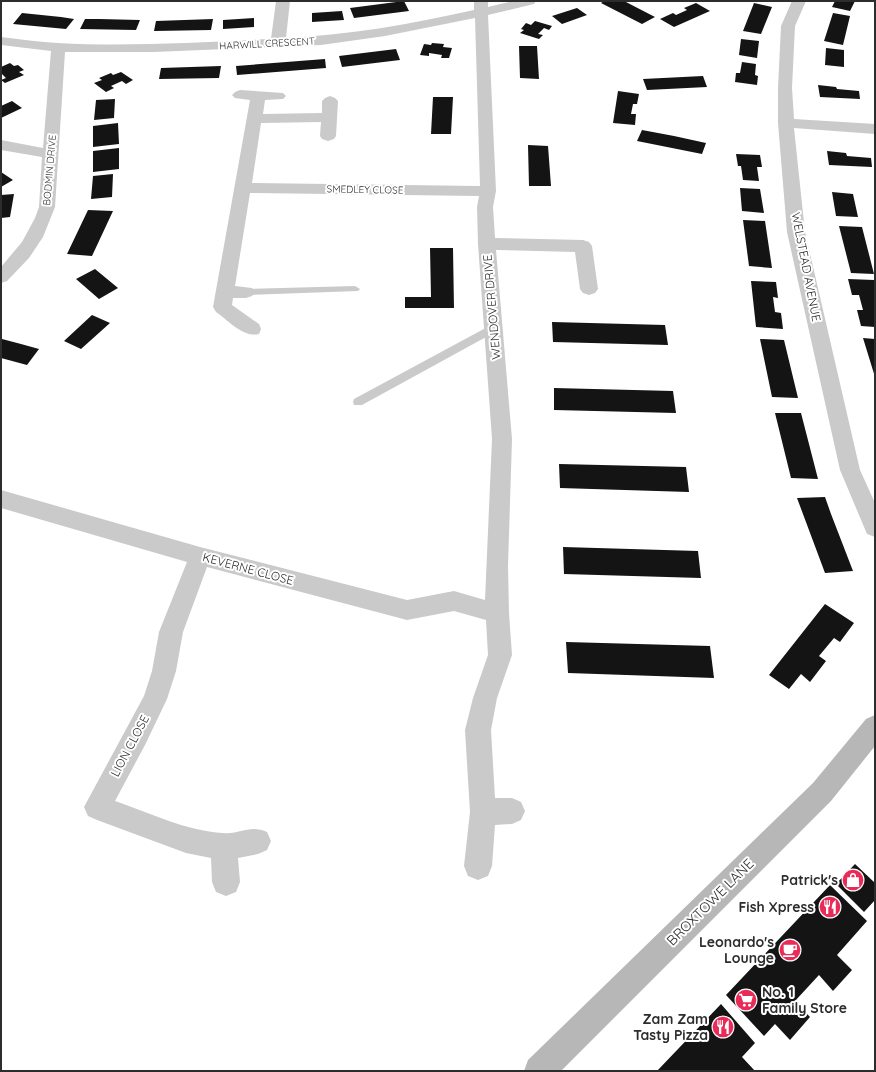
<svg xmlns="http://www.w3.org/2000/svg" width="876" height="1072" viewBox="0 0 876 1072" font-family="Quicksand,sans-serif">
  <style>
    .building { fill: #141414 }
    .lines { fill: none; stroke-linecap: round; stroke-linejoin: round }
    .lane { fill: #cacaca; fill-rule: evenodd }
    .street { fill: #cacaca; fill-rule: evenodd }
    .secondary { fill: #b7b7b7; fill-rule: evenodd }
    .labels { text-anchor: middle; stroke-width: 4; stroke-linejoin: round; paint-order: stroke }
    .far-street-label { font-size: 10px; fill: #2d2d2d; stroke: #fff }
    .street-label { font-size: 12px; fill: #2d2d2d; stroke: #fff }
    .near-poi-label { font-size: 14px; font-weight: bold; fill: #2d2d2d; stroke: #fff; text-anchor: end }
    .near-street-label { font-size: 14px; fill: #2d2d2d; stroke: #fff }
  </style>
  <rect width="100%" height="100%" fill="#fff"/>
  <!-- building -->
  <path class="building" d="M404,1l5,10 -55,7 -4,-10z
    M604,1h20l31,16 -13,7 -41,-21z
    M835,1h20l-5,10 -18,-4z
    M696,3l14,8 -36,16 -14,-8 13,-6 3,2 11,-5 -3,-2z
    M754,3l18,4 -11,27 -18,-3z
    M577,8l10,7 -25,9 -10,-8z
    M342,11l2,9 -32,2v-9z
    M22,13l39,4 13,2 -8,10 -53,-5z
    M833,13l17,3 -7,29 -19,-4z
    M254,18v9l-31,2v-9z
    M85,19h14l41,1 -4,10 -56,-1z
    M213,19l-2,11 -57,1 2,-10z
    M535,21l17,5 -3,4 -5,-2 -6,6 5,1 -4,4 -19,-6 4,-3 -3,-1 5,-6 5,2z
    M741,39l18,2 -2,17 -18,-3z
    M432,43l12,1 -1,3 9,1 -3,10h-8l1,-3 -13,-2v3l-9,-1 4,-11 7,1z
    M519,46h18l2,33 -19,-1z
    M826,48l18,2v17l-19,-2z
    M396,49l4,11 -58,7 -3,-11z
    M325,59l1,9 -89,7 -1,-9z
    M742,62l14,2 -1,11 3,1 -1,9 -22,-3 1,-9h4z
    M10,63l4,3 4,-1 6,5 -5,2 5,3 -19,8 -4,-3 5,-2 -5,-5v-6z
    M221,66l-2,12 -60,1 2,-11z
    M121,72l12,8 -7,4 -4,-3 -11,5 3,2 -8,4 -12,-9 8,-3 -3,-2 12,-5 2,2z
    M703,76l4,11 -60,3 -4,-11z
    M818,85l18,2 1,2 22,2 1,8 -40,-2z
    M618,91l21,3 -2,10h-4l-2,10h5l-1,11 -22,-2z
    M433,97h20l-2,37h-20z
    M115,99l-1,19 -20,2 2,-20z
    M12,101l10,7 -21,10v-12z
    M118,123l1,21 -26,3v-21z
    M642,130l32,6 32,7 -4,11 -65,-13z
    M528,145l20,1 3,40h-22z
    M119,148v21l-26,3v-21z
    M827,151l19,2 1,3 24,2 1,9 -43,-2z
    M736,154l24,1 2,12h-5l2,14 -16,-1 -2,-14h-3z
    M1,172l12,8 -12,7z
    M113,174l-1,23 -21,2 2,-23z
    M740,188l20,1 4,24 -22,-2z
    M832,192l21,2 5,23 -22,-1z
    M14,194l-4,23 -9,1v-23z
    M88,210l25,1 -21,45 -25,-2z
    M743,220l22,1 7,47 -23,-2z
    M839,226l23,1 12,47 -23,-1z
    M430,248h23l1,60h-49v-11h26z
    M95,269l23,19 -19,11 -23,-20z
    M848,279l26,1 1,47 -14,-1 -4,-16h6l-4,-15h-7z
    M751,281l25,1 2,16 -5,-1 2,15 6,1 2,16 -27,-2z
    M92,315l18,8 -29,26 -17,-8z
    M552,322l113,3 3,20 -115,-3z
    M863,338l12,1v38z
    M2,339l19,5 18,5 -12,16 -26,-7z
    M760,339l24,1 14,58 -26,-1z
    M554,388l119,3 3,22 -122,-3z
    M775,413h26l17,66 -27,-1z
    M559,464l127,3 3,25 -129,-4z
    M825,497l6,17 22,57 -28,2 -28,-75z
    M563,547l135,4 3,27 -137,-4z
    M825,604l29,19 -14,19 -6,-4 -15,18 7,5 -16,21 -9,-8 -12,15 -20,-14z
    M566,642l144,4 4,32 -146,-5z
    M855,864l20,19v17l-11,12 -28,-28z
    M830,885l37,36 -30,34 15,15 -19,21 -14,-16 -24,26 15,16 -20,23 -15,-16 -11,12 -38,-41z
    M721,1004l34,39 -13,14 13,14h-98z"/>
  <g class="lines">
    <!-- lane -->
    <path class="lane" d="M355,286l5,3 -2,2 -112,4 -5,-3 5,-3z
      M493,324l4,1 1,3 -1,3 -135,74h-8l-1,-3 1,-3z"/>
    <!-- street -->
    <path class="street" d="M276,1h14l-4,37c63,-3 126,-14 188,-28v-9h14v6l25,-6h23l-2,3 -46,11 8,176 -3,16 2,31 88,2 6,2 3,4 6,43 -3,4 -6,2 -6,-2 -3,-4 -5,-37 -79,-2 16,189 -4,127 1,47 3,42 -15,43 -6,32 4,68h17l9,4 4,9 -4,9 -9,4 -17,1 -3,41 -4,10 -10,4 -10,-4 -4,-10 6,-54 -5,-82 8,-32 15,-43 -2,-35 -32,-9 -47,9 -200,-53 -24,65 -7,39 -9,28 -22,46 -30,56c35,12 71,30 108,32 17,2 26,-9 44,-1l4,9 -4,9 -9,4 -20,4 2,24 -4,10 -10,4 -10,-4 -4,-10 -1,-24 -25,-5 -89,-33 -9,-4 -4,-9 60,-111 8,-25 7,-39 28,-70 -186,-54v-18l199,57 207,53 47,-9 31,9 7,-161 -14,-195 -1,-37 2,-11 -229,-3 -15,93 17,2 3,4 -3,4 -6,2h-13l-1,7 27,19 2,5 -2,5c-16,4 -31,-14 -43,-22l-3,-5 37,-207 -15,-2 -3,-3 3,-3 5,-2 43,3 3,3 -3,3 -18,1 -2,14 59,-1v-12l3,-3 5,-2 5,2 3,3 -2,35 -2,3 -6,2 -6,-2 -2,-3 1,-14 -60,1 -9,60 228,3 -5,-168 -90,18 -64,9 -167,7h-89l-10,155 -12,30 -14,21 -22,23 -6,2v-16l21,-25 13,-24 4,-11 3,-50 -41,-7v-10l42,8 8,-97 -50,-6v-8c19,2 38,5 57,6 71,4 143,-1 213,-4z
      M792,1h14l-11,25 -3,62 2,31 81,5v10l-81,-6 11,104 55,238 15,33v34l-8,-3 -27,-64 -53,-238 -9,-109v-35l3,-62z"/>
    <!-- secondary -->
    <path class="secondary" d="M875,715v31l-44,55 -270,270h-37l4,-11 285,-277 53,-64z"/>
  </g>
  <!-- icons -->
  <defs>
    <g id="shop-disc" transform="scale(1.15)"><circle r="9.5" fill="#e92b58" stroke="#fff"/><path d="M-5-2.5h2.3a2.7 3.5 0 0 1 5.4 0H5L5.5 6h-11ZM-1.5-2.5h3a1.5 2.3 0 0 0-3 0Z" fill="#fff"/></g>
    <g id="restaurant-disc" transform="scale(1.15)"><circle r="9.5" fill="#e92b58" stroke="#fff"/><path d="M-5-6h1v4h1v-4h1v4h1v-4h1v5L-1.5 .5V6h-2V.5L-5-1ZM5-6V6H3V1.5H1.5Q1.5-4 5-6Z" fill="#fff"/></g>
    <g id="cafe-disc" transform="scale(1.15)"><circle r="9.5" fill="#e92b58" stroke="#fff"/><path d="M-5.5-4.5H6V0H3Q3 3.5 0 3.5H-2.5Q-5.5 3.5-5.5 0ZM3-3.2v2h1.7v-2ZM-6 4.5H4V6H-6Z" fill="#fff"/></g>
    <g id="supermarket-disc" transform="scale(1.15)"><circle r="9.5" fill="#e92b58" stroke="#fff"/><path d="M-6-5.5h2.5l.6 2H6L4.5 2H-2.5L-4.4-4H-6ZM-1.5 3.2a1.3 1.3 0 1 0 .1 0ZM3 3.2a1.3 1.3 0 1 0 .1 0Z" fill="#fff"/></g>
  </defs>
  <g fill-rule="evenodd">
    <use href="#shop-disc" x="853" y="880"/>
    <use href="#restaurant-disc" x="830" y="907"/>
    <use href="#cafe-disc" x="790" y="950"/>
    <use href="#supermarket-disc" x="746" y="1000"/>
    <use href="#restaurant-disc" x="723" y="1027"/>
  </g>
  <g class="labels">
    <!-- far-street labels -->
    <g class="far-street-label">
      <text transform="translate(267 43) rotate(-3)" y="4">HARWILL CRESCENT</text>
      <text transform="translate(49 170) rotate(-85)" y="4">BODMIN DRIVE</text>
      <text transform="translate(365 189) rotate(1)" y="4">SMEDLEY CLOSE</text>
    </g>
    <!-- street labels -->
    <g class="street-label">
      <text transform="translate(806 267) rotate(79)" y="4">WELSTEAD AVENUE</text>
      <text transform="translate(492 307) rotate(-95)" y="4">WENDOVER DRIVE</text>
      <text transform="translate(248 569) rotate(15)" y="4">KEVERNE CLOSE</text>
      <text transform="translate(130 746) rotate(-62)" y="4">LION CLOSE</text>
    </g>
    <!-- near-poi labels -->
    <g class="near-poi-label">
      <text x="838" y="885">Patrick's</text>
      <text x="814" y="912">Fish Xpress</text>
      <text x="774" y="947">Leonardo's<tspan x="774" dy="16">Lounge</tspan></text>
      <text x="762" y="997" text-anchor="start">No. 1<tspan x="762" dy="16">Family Store</tspan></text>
      <text x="708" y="1024">Zam Zam<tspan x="708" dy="16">Tasty Pizza</tspan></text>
    </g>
    <!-- near-street labels -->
    <g class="near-street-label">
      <text transform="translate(710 902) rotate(-45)" y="5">BROXTOWE LANE</text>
    </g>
  </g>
  <!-- border -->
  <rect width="876" height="1072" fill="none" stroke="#2d2d2d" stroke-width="4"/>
</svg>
